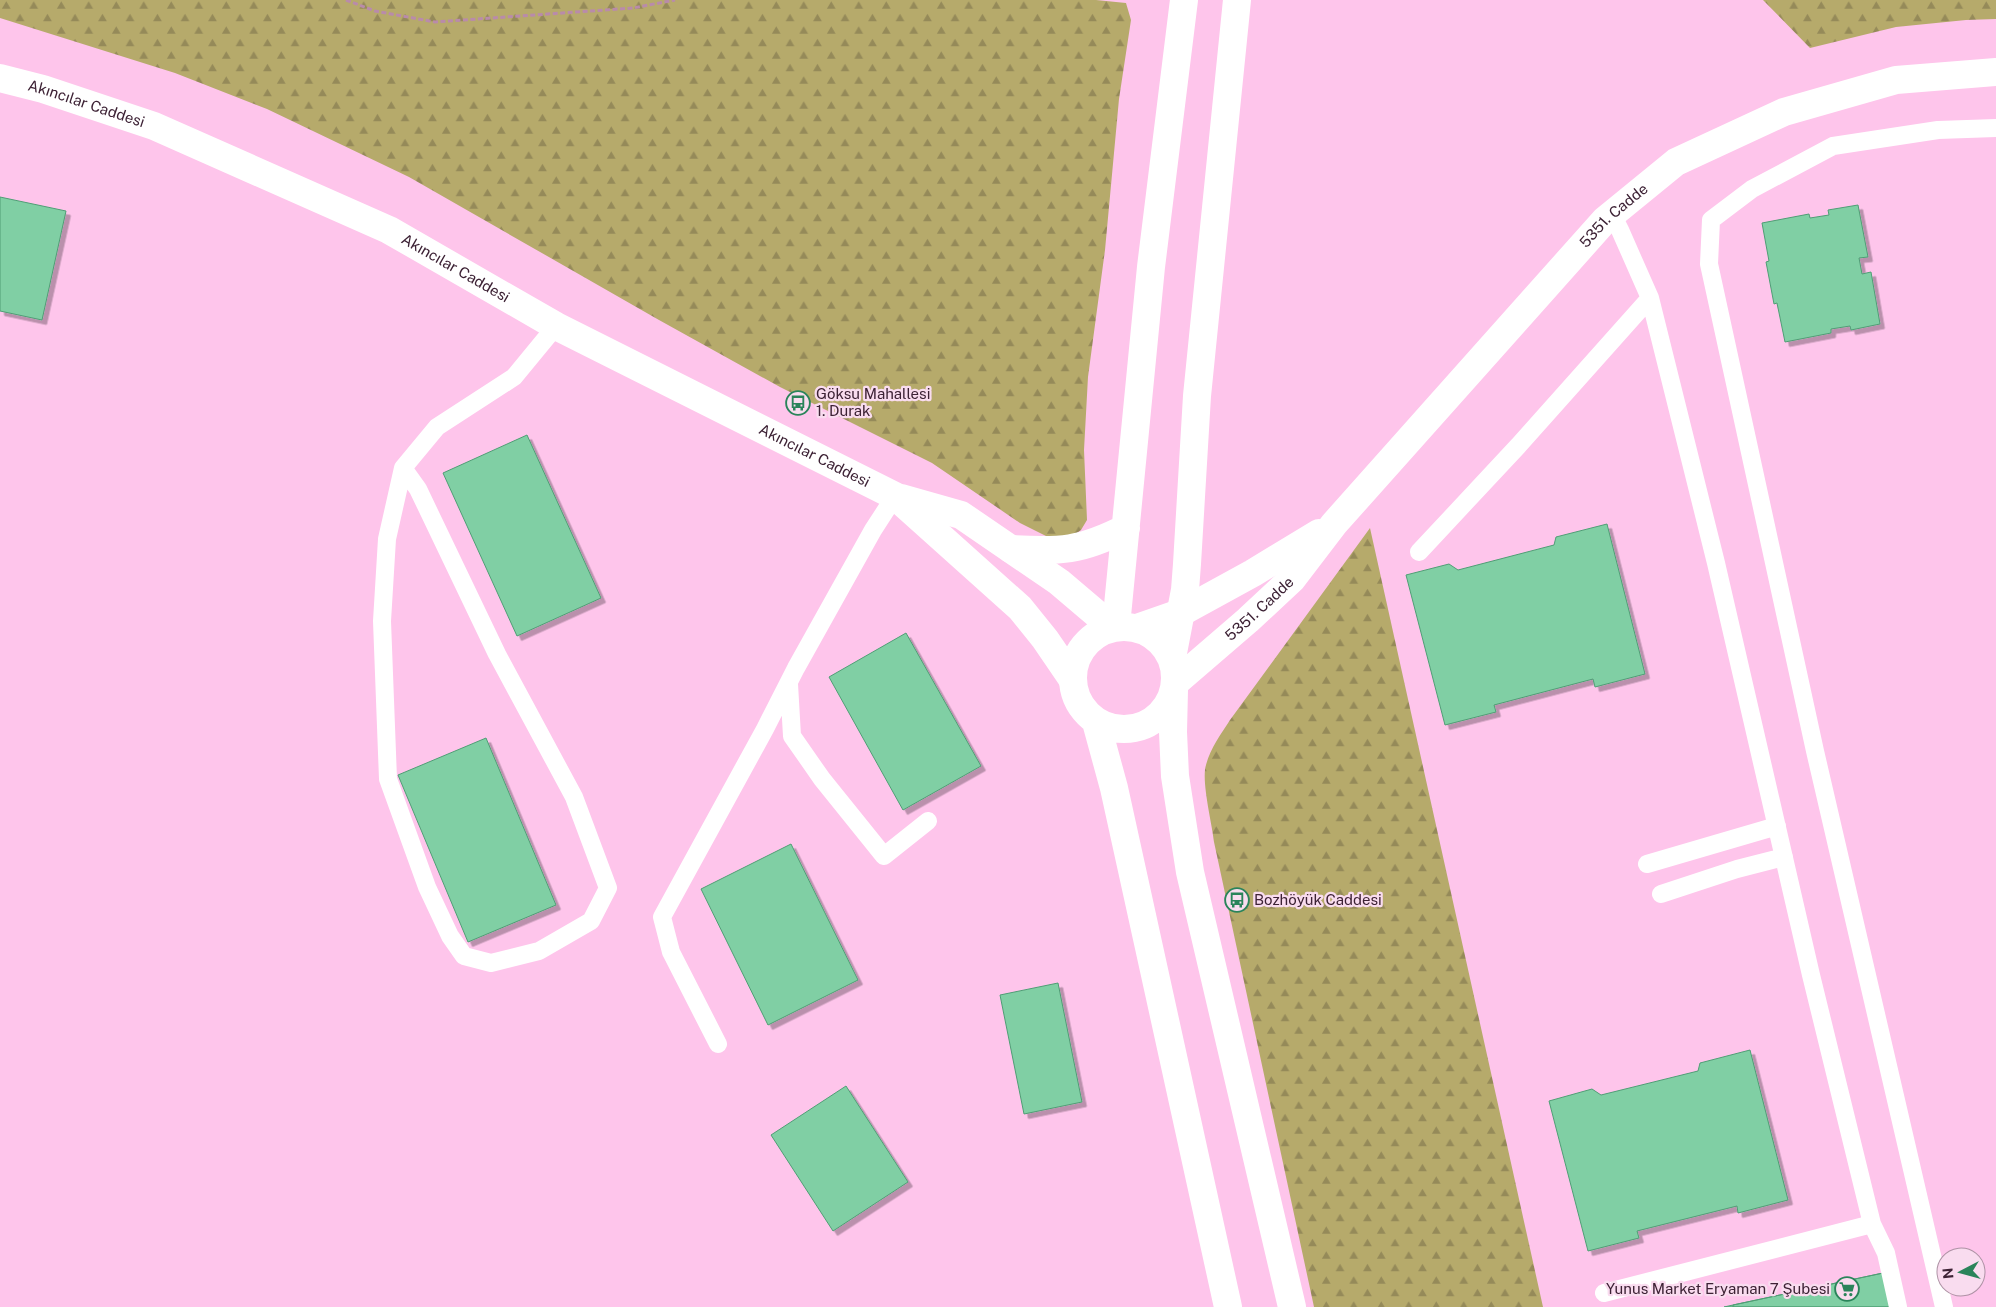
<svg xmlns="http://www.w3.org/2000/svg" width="1996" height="1307" viewBox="0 0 1996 1307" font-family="'Public Sans',sans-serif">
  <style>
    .forest { fill: url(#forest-firs) }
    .building { fill: #80cfa4; stroke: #4f9e75; filter: url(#shadow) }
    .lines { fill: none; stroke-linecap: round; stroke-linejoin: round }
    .path { stroke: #b98baa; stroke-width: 3; stroke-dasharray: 5 2.5; stroke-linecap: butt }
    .service { stroke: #fff; stroke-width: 18 }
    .tertiary { stroke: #fff; stroke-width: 28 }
    .secondary { stroke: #fff; stroke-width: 28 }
    .labels { text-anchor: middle; stroke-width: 4.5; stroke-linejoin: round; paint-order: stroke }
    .street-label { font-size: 15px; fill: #3d2235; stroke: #f9dcef }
    .poi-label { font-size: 15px; fill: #3d2235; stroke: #f9dcef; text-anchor: start }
  </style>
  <defs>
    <pattern id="forest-firs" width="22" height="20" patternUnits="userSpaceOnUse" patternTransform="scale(1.25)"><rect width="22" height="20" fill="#b6aa6b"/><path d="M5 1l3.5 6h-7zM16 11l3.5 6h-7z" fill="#958a59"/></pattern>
    <filter id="shadow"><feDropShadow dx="4.5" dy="4.5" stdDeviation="0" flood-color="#0004"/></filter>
  </defs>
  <rect width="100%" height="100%" fill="#fec5eb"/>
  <!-- forest -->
  <path class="forest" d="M0,0h1096l30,3 5,17 -12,79 -14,151 -17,127 -4,73 3,70 -6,10 -10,7 -17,3 -34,-17 -88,-60 -152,-76 -121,-67 -250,-143 -142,-68 -92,-36 -175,-55z
    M1763,0h233v19l-30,1 -70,7 -86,21z
    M1370,528l173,779h-229l-100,-465c-2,-19 -13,-61 -8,-77 4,-16 15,-31 24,-45z"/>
  <!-- building -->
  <path class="building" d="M0,197l66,14 -24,109 -42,-9z
    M1858,205l10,52 -9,1 3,16 9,-2 9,52 -29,6 -1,-4 -19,3v4l-46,9 -8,-39 -3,1 -8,-42 3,-1 -7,-38 47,-9 1,4 19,-3 -1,-5z
    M527,435l74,163 -84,38 -74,-163z
    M1607,524l38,150 -50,13 -2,-8 -99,26 2,7 -51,13 -39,-150 43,-11 9,6 96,-25 2,-8z
    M906,633l75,133 -78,44 -74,-133z
    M486,738l70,167 -88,37 -70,-167z
    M791,844l67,136 -90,45 -67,-136z
    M1058,983l24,119 -58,12 -24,-119z
    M1750,1050l38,150 -50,13 -1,-7 -100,25 2,7 -51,13 -39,-150 43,-12 9,6 97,-24 2,-8z
    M846,1086l62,96 -75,49 -62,-96z
    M1883,1273l8,34h-167l9,-2z
    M1883,1273l8,34h-158v-2z"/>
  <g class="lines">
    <!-- path -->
    <path class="path" d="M346,0l29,11 60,11 198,-14 42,-8"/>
    <!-- service -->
    <path class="service" d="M1612,214l8,16 30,68 66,265 95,412 61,249 14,29 12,54
      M403,468l15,21 79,165 77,143 34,91 -17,33 -52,30 -48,12 -27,-7 -14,-20 -23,-49 -39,-108 -6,-158 5,-82 16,-71 34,-41 77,-50 42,-51
      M1419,552l99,-106 132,-148
      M789,684l3,52 30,43 62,77 44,-35
      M1647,864l130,-38
      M1661,894l76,-25 47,-12
      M718,1044l-47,-92 -9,-35 103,-188 31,-61 77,-138 22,-34
      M1604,1293l268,-69
      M1944,1307l-129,-556 -106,-487 2,-44 41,-31 81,-43 105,-16 58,-2"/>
    <!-- tertiary -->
    <g class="tertiary">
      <path id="s1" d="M0,78l43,11 111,37 235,104 167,96 339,170 125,112 25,31 28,41"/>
      <path d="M901,498l60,17 98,67 53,45"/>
      <path d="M1137,628l43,-15 73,-40 66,-40"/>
      <path id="s2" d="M1176,682l72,-62 44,-41 42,-55 271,-304 71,-58 108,-50 112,-32 100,-8"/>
    </g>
    <!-- secondary -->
    <path class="secondary" d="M1011,549c49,3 70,2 115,-21
      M1116,626l35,-359 33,-267
      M1073 678a51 51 0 1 1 102 0a51 51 0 1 1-102 0Z
      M1172,658l13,-68 2,-26 10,-168 40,-396
      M1174,690l-1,42 2,44 15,96 102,435
      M1096,722l18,66 114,519"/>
  </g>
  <!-- icons -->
  <defs>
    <g id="bus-ring" transform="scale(1.25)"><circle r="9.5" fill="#f9dcef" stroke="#2a845a" stroke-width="1.5"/><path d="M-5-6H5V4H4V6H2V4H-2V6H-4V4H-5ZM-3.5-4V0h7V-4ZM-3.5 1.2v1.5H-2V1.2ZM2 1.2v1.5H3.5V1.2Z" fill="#2a845a"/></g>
    <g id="supermarket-ring" transform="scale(1.25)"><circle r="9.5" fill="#f9dcef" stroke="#2a845a" stroke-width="1.5"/><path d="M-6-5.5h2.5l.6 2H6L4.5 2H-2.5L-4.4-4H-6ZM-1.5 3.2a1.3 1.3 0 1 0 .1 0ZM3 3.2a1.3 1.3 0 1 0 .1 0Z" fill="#2a845a"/></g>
  </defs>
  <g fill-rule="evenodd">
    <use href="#bus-ring" x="798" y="403"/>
    <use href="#bus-ring" x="1237" y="900"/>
    <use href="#supermarket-ring" x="1847" y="1289"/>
  </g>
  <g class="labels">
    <!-- street labels -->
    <g class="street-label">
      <text dy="5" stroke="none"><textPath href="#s1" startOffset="90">Akıncılar Caddesi</textPath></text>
      <text dy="5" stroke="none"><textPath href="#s2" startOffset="641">5351. Cadde</textPath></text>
      <text dy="5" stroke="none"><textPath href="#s1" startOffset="495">Akıncılar Caddesi</textPath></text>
      <text dy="5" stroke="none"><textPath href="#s1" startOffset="900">Akıncılar Caddesi</textPath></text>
      <text dy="5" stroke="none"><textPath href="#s2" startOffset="111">5351. Cadde</textPath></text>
    </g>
    <!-- poi labels -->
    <g class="poi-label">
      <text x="816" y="399">Göksu Mahallesi<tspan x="816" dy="17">1. Durak</tspan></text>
      <text x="1254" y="905">Bozhöyük Caddesi</text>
      <text x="1830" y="1294" text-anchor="end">Yunus Market Eryaman 7 Şubesi</text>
    </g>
  </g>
  <!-- north arrow -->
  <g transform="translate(1961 1272) rotate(264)"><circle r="24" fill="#f9dcef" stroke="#ae92a5"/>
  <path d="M0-4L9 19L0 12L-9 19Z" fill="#2a845a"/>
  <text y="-8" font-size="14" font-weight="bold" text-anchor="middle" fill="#3d2235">N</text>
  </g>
</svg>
